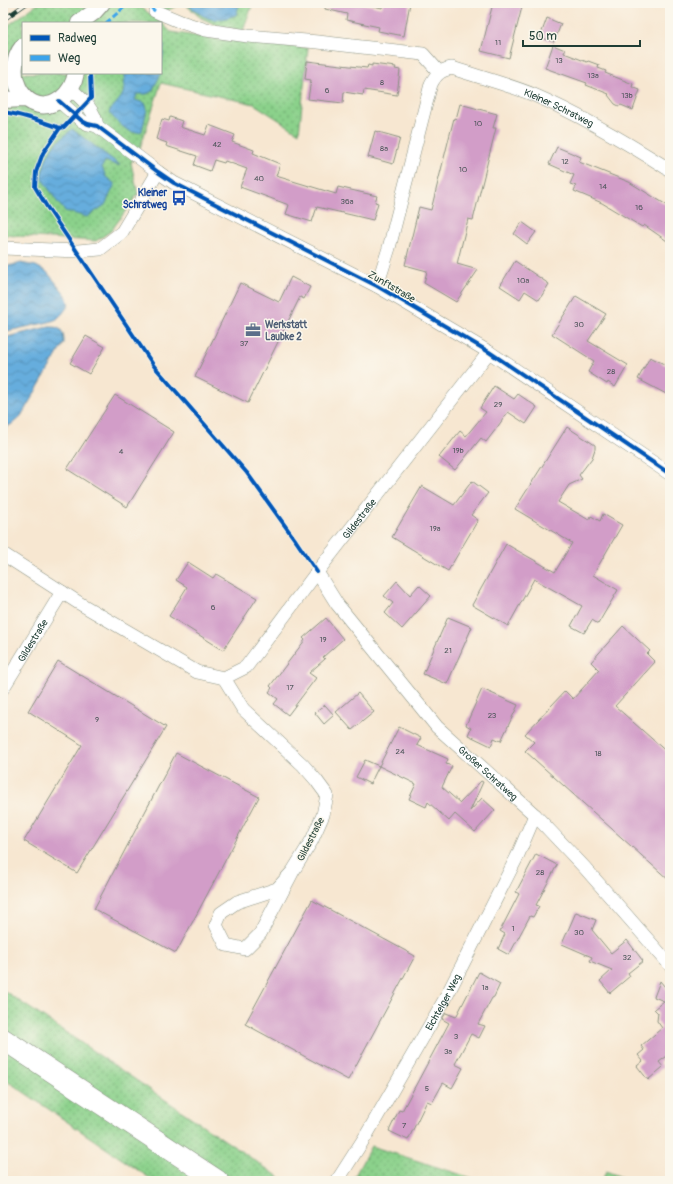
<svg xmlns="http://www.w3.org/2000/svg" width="673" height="1184" viewBox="0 0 673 1184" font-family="Pangolin,sans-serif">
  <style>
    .grass { fill: url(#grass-dots); stroke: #558760; fill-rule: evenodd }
    .water { fill: url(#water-waves); stroke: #427588 }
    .building { fill: #d29dc8 }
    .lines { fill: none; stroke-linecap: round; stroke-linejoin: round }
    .minor-casing { stroke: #8b9282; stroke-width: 14 }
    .tertiary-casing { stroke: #8b9282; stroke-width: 18 }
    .primary-casing { stroke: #8b9282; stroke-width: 22 }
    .minor { stroke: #fff; stroke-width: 13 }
    .tertiary { stroke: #fff; stroke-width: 16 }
    .primary { stroke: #fff; stroke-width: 21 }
    .rail-casing { stroke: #1f3d34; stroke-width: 4.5 }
    .rail { stroke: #fbf7ec; stroke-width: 3; stroke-dasharray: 9; stroke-linecap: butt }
    .quiet { stroke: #3da4eb; stroke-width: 3; stroke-dasharray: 6 3; stroke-linecap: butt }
    .cycleway-casing { stroke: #fbf7ec; stroke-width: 6 }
    .cycleway { stroke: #0057b8; stroke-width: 4 }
    .labels { text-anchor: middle; stroke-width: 3; stroke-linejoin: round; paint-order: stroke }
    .number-label { font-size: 8px; fill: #4c5559 }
    .street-label { font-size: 10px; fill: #1f3d34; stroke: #fbf7ec }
    .transit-label { font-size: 10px; font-weight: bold; fill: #164399; stroke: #fbf7ec; text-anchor: end }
    .service-label { font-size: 10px; font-weight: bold; fill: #4e5e75; stroke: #fbf7ec; text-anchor: start }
  </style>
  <defs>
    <pattern id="grass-dots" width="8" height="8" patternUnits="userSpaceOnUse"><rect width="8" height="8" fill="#8bd18b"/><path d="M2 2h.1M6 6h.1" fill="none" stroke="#71ab72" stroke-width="1.8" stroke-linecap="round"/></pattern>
    <pattern id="water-waves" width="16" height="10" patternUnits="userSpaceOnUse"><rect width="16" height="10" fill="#66addd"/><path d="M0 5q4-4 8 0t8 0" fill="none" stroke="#538eb4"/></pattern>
  </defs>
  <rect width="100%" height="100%" fill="#fbf7ec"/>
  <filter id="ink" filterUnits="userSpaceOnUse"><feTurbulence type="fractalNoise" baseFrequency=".025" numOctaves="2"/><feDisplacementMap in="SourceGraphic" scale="8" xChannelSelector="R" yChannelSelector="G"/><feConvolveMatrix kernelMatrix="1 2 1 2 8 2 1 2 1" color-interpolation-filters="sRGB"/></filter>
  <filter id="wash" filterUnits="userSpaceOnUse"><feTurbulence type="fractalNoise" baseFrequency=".012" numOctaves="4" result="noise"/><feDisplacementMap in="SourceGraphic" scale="16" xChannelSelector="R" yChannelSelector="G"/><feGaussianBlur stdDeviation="0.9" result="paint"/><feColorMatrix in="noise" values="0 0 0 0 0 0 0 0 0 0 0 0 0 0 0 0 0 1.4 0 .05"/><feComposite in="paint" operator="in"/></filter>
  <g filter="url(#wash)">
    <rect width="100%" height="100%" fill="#f7e7d1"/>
    <!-- grass -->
    <path class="grass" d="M39,3h100l-1,2 24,18 9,9 37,6 100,10 -9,85 -45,-29 -93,-21 -21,65 -9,15 7,31 -27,37 -15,10 -93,-6v-206zM23,23h138v50h-138z
      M152,3h33l-20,8z
      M185,3h68l-10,28 -27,-6 -15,-7 -15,-13z
      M3,990l282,191h-131l-151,-103z
      M371,1146l110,35h-129z
      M606,1171l25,10h-29z"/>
    <!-- water -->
    <path class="water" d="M186,3h54l-4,12c-26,9 -30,4 -50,-12z
      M161,40l3,6 -3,28 -9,17 -5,3h-10l-2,6 10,3 2,6 -5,22c-13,6 -24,-9 -33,-18l1,-3c15,-16 14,-15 15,-37h36z
      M72,129l48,36h-4l-11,-4 -3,6 4,10 9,7 -10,21 -18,12 -22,-6 -7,-8 -17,-26 5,-18 7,-13z
      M21,263l15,3 11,6 19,23 3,10 -7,9 -5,5 -8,3 -46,10v-65z
      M48,327c13,-1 16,4 16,16l-43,73 -9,8 -9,5v-91z"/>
    <g id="blocks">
      <!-- building -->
      <path class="building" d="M325,3h36l21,5 1,-5h27l-6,33 -26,-5 1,-4 -33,-7 1,-6 -22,-5z
        M493,3h30l-14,55 -28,-7z
        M547,18l14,6 -7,18 -14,-5z
        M553,45l12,5 -1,3 23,9 1,-1 11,4 -1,3 8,3 -1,2 28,11 -1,3 8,3 -7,20 -12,-5 -2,1 -4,-2 -7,-9 1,-1 -23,-9 1,-2 -42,-15z
        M307,61l60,7 1,-3 4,1v-2l24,3 -1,2 5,1 -3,25 -33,-5 -1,5 -19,-3 -1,11 -35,-4 3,-19 -6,-1z
        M460,104l37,10 -4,14h3l-23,92 -5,-1 -11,45 21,6 -22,32 -32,-19 3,-12 -22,-6 14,-58 12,3 23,-92 2,1z
        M170,117l12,4 -2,6 25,8 4,-10 26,10 -3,7 22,8 -1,3 27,11 -4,12 60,18 2,-7 39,9 -2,6 3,1 -5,17 -56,-13 -5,15 -26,-8 3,-9 -49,-18 7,-18 -22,-8 -1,2 -10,-3 -4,11 -16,-6 3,-9 -31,-10 1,-3 -11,-4 6,-20 7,2z
        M375,131l25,7 -7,26 -25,-7z
        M557,147l24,10 -2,5 50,20 41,25v36l-26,-18 -2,2 -40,-24 -28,-12 2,-5 -6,-2 4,-9 -25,-11z
        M522,222l14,10 -9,12 -13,-10z
        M515,261l34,23 -10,16 -14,-9 -5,8 -20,-13z
        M291,277l19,10 -6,12 -4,-2 -52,106 -53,-26 45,-94 39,19z
        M576,296l30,18 -18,27 40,24 -13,22 -7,-5 -1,2 -19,-12 6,-11 -42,-27z
        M86,336l19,11 -16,27 -19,-11z
        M650,357l20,10v29l-32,-17z
        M494,386l20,13 4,-5 19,13 -11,17 -18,-12 -12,17 -10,13 -5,-4 -26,32 -16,-13 21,-26 6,5 20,-24 -6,-4z
        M115,395l59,37 -47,75 -60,-38z
        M567,427l28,18v4l-3,9 -13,17 3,4 -13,6 -11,17 31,18 2,-4 9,5 3,-7 19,11 -29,50 25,15 -20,34 -6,-4 -8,13 -13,-7 11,-20 -48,-27 -26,47 -36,-21 34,-61 49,28 17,-29 -57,-34z
        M472,481l16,12 -17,22 7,5 -30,51 -56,-34 30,-51 32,19z
        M188,562l25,16 3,-4 41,24 -34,52 -54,-34 18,-29 -11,-7z
        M397,581l13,14 9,-10 12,11 -29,33 -17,-16 8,-10 -9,-7z
        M448,617l24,10 -25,57 -24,-10z
        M326,618l17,21 -20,18 2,2 -16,14 7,5 -28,37 -14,-11 4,-5 -9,-7 3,-4 -2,-2 35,-46 -2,-2z
        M623,626l27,25 -3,3 8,8 -40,44 55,49v126l-145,-130 9,-9 -9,-8 40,-43 8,8 26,-29 -8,-8z
        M58,661l108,66 -89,146 -53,-32 58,-96 -54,-34z
        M482,689l36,16 -17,36 -7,-3 -3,8 -23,-11 3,-7 -5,-3z
        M358,693l16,19 -22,18 -16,-18z
        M325,705l9,10 -10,9 -9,-11z
        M399,727l22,11 -4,7 31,14 -2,5 6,2 -10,21 18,16 21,-22 2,1 -13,29 12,-13 13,12 -20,22 -20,-18 -6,7 -21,-19 -2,5 -17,-8 7,-15 -37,-18z
        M176,753l83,44 -83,156 -82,-44z
        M365,760l14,6 -9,18 -14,-7z
        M536,854l21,11 -21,40 3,1 -6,11 -3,-1 -21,39 -11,-6 7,-15 -5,-3 19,-37 -3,-2z
        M312,900l103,56 -67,124 -103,-56z
        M576,912l20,8 -4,10 19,23 16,-13 16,21 -15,12 2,3 -20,17 -10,-12 12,-11 -22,-9 2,-4 -30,-13z
        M479,972l21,12 -6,13 -2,1 -14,26 7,2 -6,12 -8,-4 -16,30 8,4 -11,20 -9,-5 -11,20 -5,-2 -19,39 -19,-9 10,-21 3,1 47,-88 -7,-4 4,-6 10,4z
        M660,981l10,12v61l-11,8 4,5 -15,13 -11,-14 6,-5 -5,-6 6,-5 -3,-4 21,-18 -5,-7 1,-8 -4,-4 10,-8 -10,-4z"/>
    </g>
  </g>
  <g filter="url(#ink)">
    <use href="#blocks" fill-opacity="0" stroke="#8b9282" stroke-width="1"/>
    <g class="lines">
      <!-- minor casing -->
      <g class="minor-casing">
        <g id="minor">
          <path d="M155,11l26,11 25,8 42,6 70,6 105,12 16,18"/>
          <path d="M71,89c12,11 24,21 26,37"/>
          <path d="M59,101l23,20 6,3 9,2 61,46 16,11 203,103 112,66 181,122"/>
          <path d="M3,248l75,3 22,-2 22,-17 36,-60"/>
          <path id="s1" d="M377,286l12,-38 42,-164c5,-10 10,-14 21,-16 27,9 55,16 82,27 47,20 92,47 136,75"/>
          <path id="s2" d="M3,554l76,49 118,69 27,6 22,-11 71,-95 172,-220"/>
          <path id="s3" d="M317,572l20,32 100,123 98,88 50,53 85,97"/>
          <path d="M224,678l19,31 60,56 13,15 11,15 -4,20 -11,25 -19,31 -33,63 -15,15 -19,-4 -10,-20 5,-12 16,-11 40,-13 16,-18"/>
          <path id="s4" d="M3,688l24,-39 35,-57"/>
          <path id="s5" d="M337,1181l30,-47 78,-135 72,-142 18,-42"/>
        </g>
      </g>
      <!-- tertiary casing -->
      <g class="tertiary-casing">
        <path id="tertiary" d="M79,23l15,-11 8,-9
          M23,46c-23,28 5,77 38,53 9,-7 13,-15 15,-26
          M3,100l21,-1"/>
      </g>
      <!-- primary casing -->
      <g class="primary-casing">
        <path id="primary" d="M3,1039l215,142"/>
      </g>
      <!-- minor -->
      <use href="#minor" class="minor"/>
      <!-- tertiary -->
      <use href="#tertiary" class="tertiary"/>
      <!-- primary -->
      <use href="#primary" class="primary"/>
      <!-- rail casing -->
      <g class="rail-casing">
        <path id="rail" d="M3,20l24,-17"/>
      </g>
      <!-- rail -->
      <use href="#rail" class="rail"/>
      <!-- quiet -->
      <path class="quiet" d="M144,3l11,8
        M106,23l23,-20"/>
      <!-- cycleway casing -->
      <g class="cycleway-casing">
        <path id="cycleway" d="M59,101l23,20 6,3 9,2 61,46 16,11 203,103 112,66 181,122
          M3,112c20,3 38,9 57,16l4,-1 27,-29 -1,-25
          M60,128l-17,25 -7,19 -1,15 12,20 107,159 93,107 49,68 21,31"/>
      </g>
      <!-- cycleway -->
      <use href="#cycleway" class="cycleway"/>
    </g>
  </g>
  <!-- icons -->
  <defs>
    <g id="bus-bare" transform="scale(1.2)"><path d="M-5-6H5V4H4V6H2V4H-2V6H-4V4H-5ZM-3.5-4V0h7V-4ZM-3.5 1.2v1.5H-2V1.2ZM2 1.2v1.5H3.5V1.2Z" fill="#1a4fb4" stroke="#fbf7ec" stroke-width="2.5" paint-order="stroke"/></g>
    <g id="office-bare" transform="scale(1.2)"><path d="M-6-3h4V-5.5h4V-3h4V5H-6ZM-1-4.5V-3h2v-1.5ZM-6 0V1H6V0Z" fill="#5c6f8a" stroke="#fbf7ec" stroke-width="2.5" paint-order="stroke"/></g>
  </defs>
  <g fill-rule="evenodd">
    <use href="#bus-bare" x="179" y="198"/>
    <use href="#office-bare" x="253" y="330"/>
  </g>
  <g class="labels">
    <!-- number labels -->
    <g class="number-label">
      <text x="498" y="45">11</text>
      <text x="559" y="63">13</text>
      <text x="593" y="78">13a</text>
      <text x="382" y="85">8</text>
      <text x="327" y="93">6</text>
      <text x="627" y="98">13b</text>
      <text x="478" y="126">10</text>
      <text x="217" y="147">42</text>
      <text x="384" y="151">8a</text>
      <text x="565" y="164">12</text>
      <text x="463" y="172">10</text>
      <text x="259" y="181">40</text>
      <text x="603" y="189">14</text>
      <text x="347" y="204">36a</text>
      <text x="639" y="210">16</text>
      <text x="523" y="283">10a</text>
      <text x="579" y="327">30</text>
      <text x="244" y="346">37</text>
      <text x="611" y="374">28</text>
      <text x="498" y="407">29</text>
      <text x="458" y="453">19b</text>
      <text x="121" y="454">4</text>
      <text x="435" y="531">19a</text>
      <text x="213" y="610">6</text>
      <text x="323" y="642">19</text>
      <text x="448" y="653">21</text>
      <text x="290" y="690">17</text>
      <text x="492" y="718">23</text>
      <text x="97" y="722">9</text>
      <text x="400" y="754">24</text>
      <text x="598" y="756">18</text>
      <text x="540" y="875">28</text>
      <text x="513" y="931">1</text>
      <text x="579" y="935">30</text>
      <text x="627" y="960">32</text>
      <text x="485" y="990">1a</text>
      <text x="456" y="1039">3</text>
      <text x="448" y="1054">3a</text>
      <text x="427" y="1091">5</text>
      <text x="404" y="1128">7</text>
    </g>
    <!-- street labels -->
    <g class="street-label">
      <text dy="4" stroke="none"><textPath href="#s1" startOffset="351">Kleiner Schratweg</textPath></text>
      <text transform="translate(392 286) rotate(30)" y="4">Zunftstraße</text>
      <text dy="4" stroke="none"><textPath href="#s2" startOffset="466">Gildestraße</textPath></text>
      <text dy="4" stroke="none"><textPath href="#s4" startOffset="56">Gildestraße</textPath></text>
      <text dy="4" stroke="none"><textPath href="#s3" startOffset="265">Großer Schratweg</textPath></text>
      <text transform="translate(310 839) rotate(-63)" y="4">Gildestraße</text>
      <text dy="4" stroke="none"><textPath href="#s5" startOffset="208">Eichtelger Weg</textPath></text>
    </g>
    <!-- transit labels -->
    <g class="transit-label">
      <text x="167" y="196">Kleiner<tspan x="167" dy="12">Schratweg</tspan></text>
    </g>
    <!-- service labels -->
    <g class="service-label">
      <text x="265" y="328">Werkstatt<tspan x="265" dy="12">Laubke 2</tspan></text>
    </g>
  </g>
  <!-- margin -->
  <rect width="673" height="1184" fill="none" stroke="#fbf7ec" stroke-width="16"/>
  <!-- legend -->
  <rect x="22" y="22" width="140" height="52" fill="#fbf7ec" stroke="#a3ada2"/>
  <rect x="30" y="35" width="20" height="6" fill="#0057b8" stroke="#a3ada2"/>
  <text x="58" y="42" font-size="12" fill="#1f3d34">Radweg</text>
  <rect x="30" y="55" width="20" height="6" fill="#3da4eb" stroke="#a3ada2"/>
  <text x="58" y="62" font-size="12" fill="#1f3d34">Weg</text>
  <!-- scale -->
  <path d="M523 40v6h117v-6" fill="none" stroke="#1f3d34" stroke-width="2"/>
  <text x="529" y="40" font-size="12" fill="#1f3d34" stroke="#fbf7ec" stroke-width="3" paint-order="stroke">50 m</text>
</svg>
